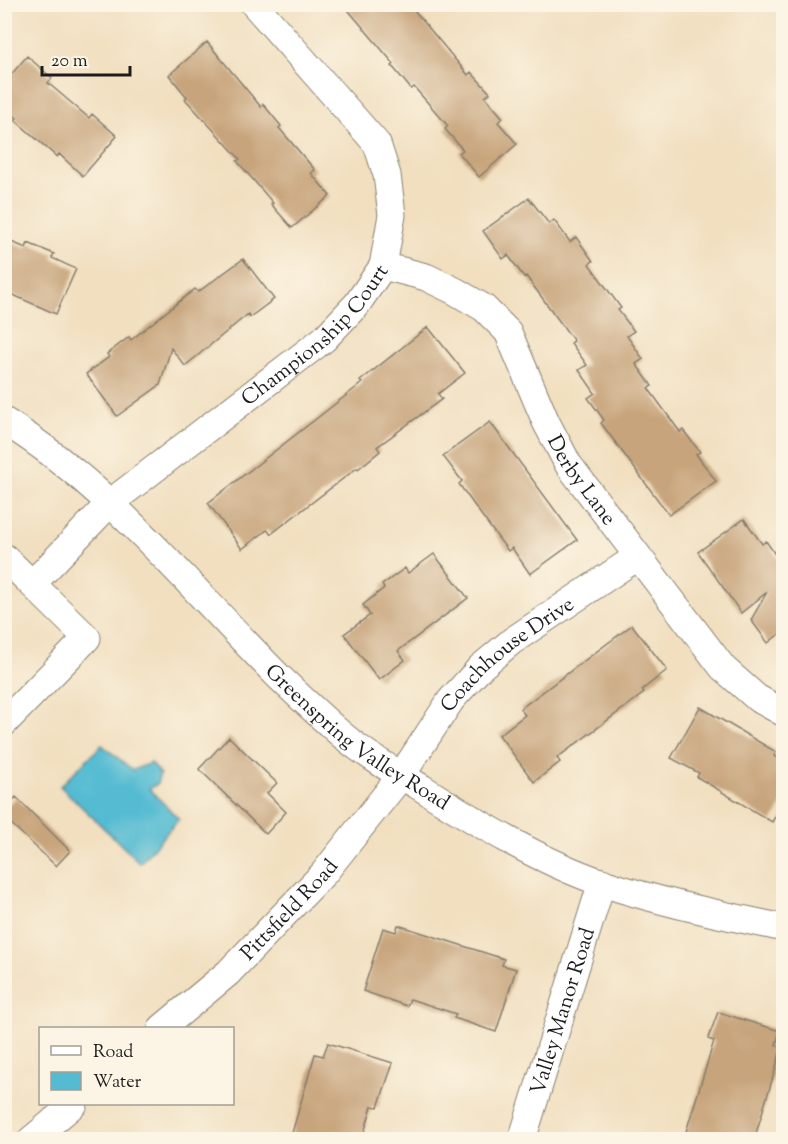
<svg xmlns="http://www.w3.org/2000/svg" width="788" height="1144" viewBox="0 0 788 1144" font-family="'Sorts Mill Goudy',serif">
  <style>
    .water { fill: #54bbd2; stroke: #386c77; stroke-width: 1.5 }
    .building { fill: #c7a47b }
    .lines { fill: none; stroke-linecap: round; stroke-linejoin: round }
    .street-casing { stroke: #867e6e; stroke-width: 29 }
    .street { stroke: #fff; stroke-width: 27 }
    .labels { text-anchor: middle; stroke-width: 6; stroke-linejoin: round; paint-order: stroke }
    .street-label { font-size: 21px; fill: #1c1c1c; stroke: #fcf5e5 }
  </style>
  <rect width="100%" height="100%" fill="#fcf5e5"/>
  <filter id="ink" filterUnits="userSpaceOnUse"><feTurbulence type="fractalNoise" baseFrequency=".0167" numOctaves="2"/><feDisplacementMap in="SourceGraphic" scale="12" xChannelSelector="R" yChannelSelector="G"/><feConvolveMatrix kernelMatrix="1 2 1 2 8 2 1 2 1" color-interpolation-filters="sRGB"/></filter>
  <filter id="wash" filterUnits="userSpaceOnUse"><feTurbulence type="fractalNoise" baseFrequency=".008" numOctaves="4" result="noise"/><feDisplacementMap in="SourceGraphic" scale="24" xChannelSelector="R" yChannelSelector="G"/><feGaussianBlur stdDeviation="1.35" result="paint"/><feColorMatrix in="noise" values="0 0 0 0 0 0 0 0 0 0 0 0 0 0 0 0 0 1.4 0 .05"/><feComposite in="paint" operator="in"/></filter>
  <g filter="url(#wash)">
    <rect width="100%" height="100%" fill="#f1dfc0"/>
    <!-- water -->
    <path class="water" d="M102,745l31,25 18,-7 9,11 -3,10 -8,5 30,30 -39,44 -80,-77z"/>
    <g id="blocks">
      <!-- building -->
      <path class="building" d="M343,4h66l59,71 3,-3 19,21 -5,4 18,21 -5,4 19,22 -38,33 -20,-24 4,-3 -18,-21 3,-3 -34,-39 -3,2 -19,-23 2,-2z
        M207,42l54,65 2,-3 18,22 -2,2 36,42 -4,3 19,23 -38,32 -21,-24 2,-1 -36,-42 3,-2 -55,-60 2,-2 -18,-22z
        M27,56l25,22 -4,5 41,35 3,-4 25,22 -34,40 -24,-22 -2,3 -42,-37 2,-2 -13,-11v-24z
        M529,198l20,26 5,-4 16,22 6,-5 17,24 -4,3 32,44 -3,2 16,21 -7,5 16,23 -7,5 16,22 -4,2 32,44 3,-2 17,22 -4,2 20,27 -47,34 -68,-92 3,-3 -16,-22 7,-5 -16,-23 8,-5 -16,-22 3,-2 -48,-65 -2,1 -16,-22 -5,4 -20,-28z
        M4,239l22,9 2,-5 26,11 -2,4 24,11 -20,45 -52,-23z
        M243,259l31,40 -24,18 -2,-3 -63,52 -14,-18 -11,37 -43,31 -31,-42 23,-17 -2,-3 22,-17 2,3 64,-51 3,3z
        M428,327l37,46 -27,21 4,5 -65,48 3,4 -22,18 -1,-1 -86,66 -4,-4 -25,19 -34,-46 154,-120 -2,-2z
        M490,422l87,118 -47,34 -18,-26 -4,3 -18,-24 -31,-43 3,-3 -19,-25z
        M744,519l18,25 4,-3 17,25v-2v67l-15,12 -17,-23 16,-28 -26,21 -43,-61z
        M434,554l34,44 -70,53 7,9 -26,20 -35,-46 26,-19 -7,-10 21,-17 -2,-3 23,-17 3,5z
        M632,625l35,45 -25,20 2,3 -87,65 3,4 -26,20 -35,-47 26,-20 -5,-6z
        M700,707l76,45 -2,4 9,5v42l-11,19 -75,-45 2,-4 -28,-15z
        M229,737l48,46 -10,10 19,19 -20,22 -67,-65z
        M16,797l54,54 -14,15 -52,-49v-8z
        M398,925l106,34 -2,6 14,4 -20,63 -42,-14 2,-4 -46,-15 -3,7 -44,-15 20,-63 13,4z
        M718,1012l62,19 -4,14 6,2 -28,93h-54l-15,-5 29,-94 -6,-2z
        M328,1043l65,20 -15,44 -6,-1 -10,34h-72l25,-86 8,2z"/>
    </g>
  </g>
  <g filter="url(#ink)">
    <use href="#blocks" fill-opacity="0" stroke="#867e6e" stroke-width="1.5"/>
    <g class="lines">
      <!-- street casing -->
      <g class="street-casing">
        <g id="street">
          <path id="s1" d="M383,266l43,11 29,14 29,17 24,24 38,90 22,42 155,204 34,30 27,15"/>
          <path id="s2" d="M4,421c105,64 189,170 275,256 21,20 42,40 63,58 24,20 53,37 80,53 57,36 117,73 181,95 59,20 120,32 181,45"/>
          <path id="s3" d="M4,557l28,27 78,-81 214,-164 33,-35 26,-38 9,-51 -5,-40 -10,-31 -123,-140"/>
          <path d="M4,723l83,-85 -55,-54"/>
          <path id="s4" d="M162,1028l66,-55 96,-100 77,-97 50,-76 30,-33 31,-26 125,-84"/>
          <path d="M31,1140l43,-36"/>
          <path id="s5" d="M522,1140l80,-258"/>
        </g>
      </g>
      <!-- street -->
      <use href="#street" class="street"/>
    </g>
  </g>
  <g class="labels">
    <!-- street labels -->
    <g class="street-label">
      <text dy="7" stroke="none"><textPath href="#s3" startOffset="417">Championship Court</textPath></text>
      <text dy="7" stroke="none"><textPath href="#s1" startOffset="310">Derby Lane</textPath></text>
      <text dy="7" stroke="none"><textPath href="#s4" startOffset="512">Coachhouse Drive</textPath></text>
      <text dy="7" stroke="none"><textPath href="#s2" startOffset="476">Greenspring Valley Road</textPath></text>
      <text dy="7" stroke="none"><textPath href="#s4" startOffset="174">Pittsfield Road</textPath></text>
      <text dy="7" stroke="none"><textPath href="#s5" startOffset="135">Valley Manor Road</textPath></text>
    </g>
  </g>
  <!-- margin -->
  <rect width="788" height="1144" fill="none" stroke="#fcf5e5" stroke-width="24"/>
  <!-- legend -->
  <rect x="39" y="1027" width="195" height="78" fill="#fcf5e5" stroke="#a29e95" stroke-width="1.5"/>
  <rect x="51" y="1046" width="30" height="9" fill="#ffffff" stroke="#a29e95" stroke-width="1.5"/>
  <text x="93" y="1057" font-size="18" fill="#1c1c1c">Road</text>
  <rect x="51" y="1072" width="30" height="18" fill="#54bbd2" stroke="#a29e95" stroke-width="1.5"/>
  <text x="93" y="1087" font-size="18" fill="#1c1c1c">Water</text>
  <!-- scale -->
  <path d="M42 66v9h88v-9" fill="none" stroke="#1c1c1c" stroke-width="3"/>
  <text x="51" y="66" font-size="18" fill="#1c1c1c" stroke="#fcf5e5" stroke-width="4.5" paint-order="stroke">20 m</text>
</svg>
